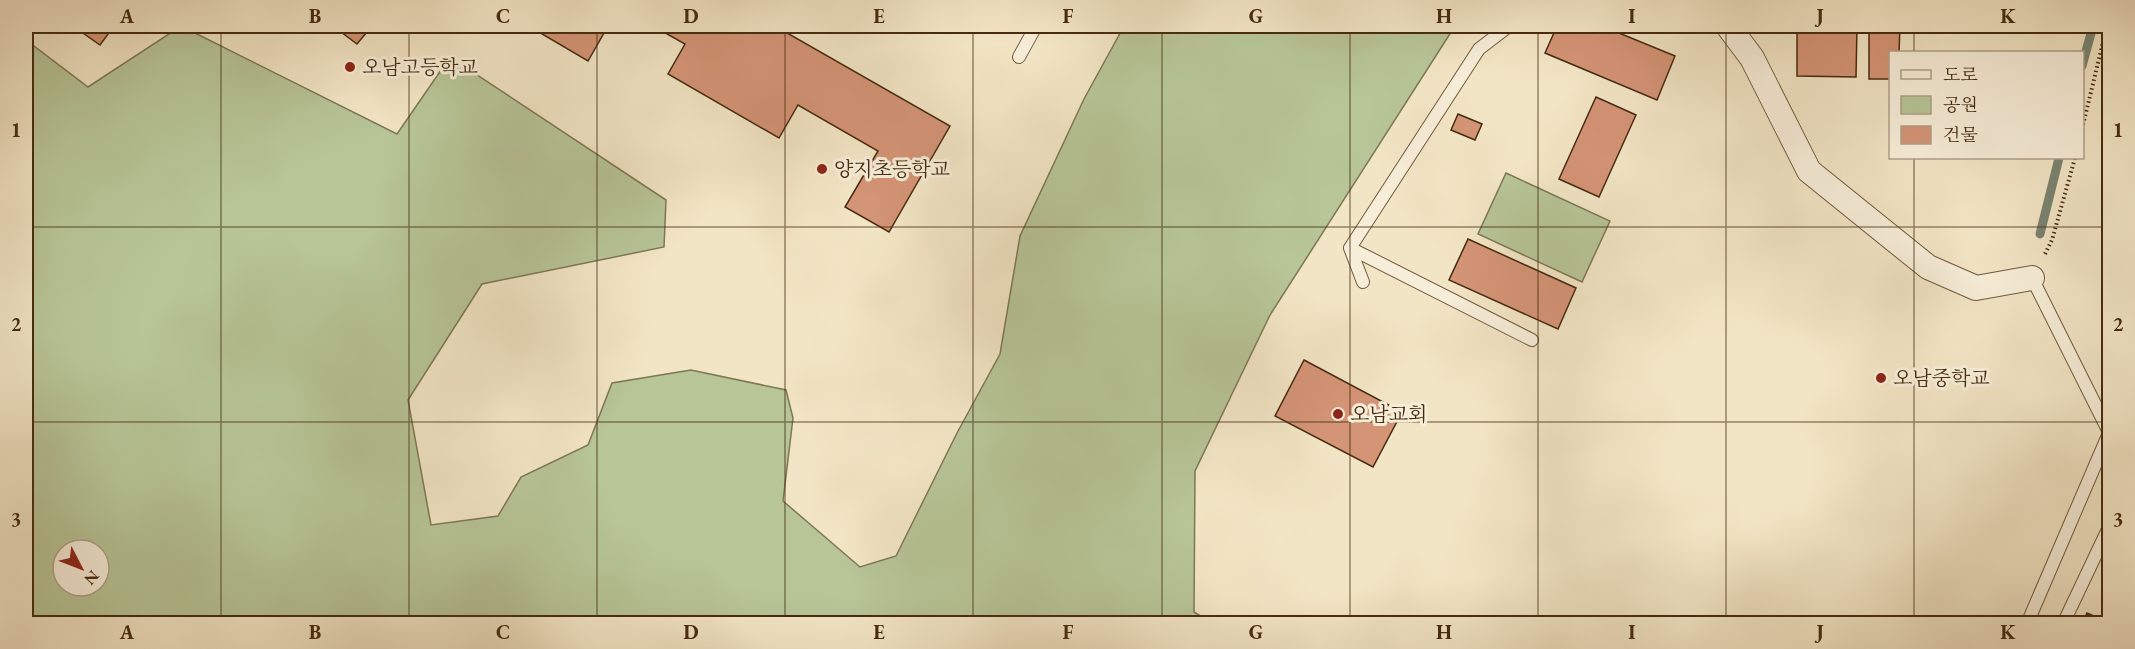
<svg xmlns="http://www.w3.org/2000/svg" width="2135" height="649" viewBox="0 0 2135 649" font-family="'EB Garamond','Noto Serif KR',serif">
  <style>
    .green { fill: #b7c597; stroke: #7e7853; stroke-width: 1.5; fill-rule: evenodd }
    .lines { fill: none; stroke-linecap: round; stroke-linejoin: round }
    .stream { stroke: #798472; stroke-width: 9 }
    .building { fill: #d49476; stroke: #462b0f; stroke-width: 1.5 }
    .lane-casing { stroke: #715a3c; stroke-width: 14 }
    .street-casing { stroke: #715a3c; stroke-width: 26 }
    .path { stroke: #462b0f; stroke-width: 4; stroke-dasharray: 1.5 3; stroke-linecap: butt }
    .lane { stroke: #f7eed9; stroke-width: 12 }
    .street { stroke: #f7eed9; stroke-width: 24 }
    .grid { fill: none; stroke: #462b0f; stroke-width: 1.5; stroke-opacity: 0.55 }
    .poi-dot { fill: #8f2418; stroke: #f7eed9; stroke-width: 2 }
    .labels { text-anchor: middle; stroke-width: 6; stroke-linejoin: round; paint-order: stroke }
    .poi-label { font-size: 20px; fill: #462b0f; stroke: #f7eed9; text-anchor: start }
    .neatline { fill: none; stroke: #462b0f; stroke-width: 2 }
    .grid-label { font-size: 20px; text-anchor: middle; font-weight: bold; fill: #462b0f }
  </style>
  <rect width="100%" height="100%" fill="#f2e5c5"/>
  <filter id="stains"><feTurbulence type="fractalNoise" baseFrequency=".00333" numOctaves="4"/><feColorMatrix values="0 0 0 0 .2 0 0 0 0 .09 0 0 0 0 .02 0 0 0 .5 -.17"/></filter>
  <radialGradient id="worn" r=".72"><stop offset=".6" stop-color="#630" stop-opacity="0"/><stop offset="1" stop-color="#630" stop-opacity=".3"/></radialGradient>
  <!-- green -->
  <path class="green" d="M181,26l216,108 53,-77 216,143 -2,47 -182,37 -74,116 23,125 67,-9 23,-39 67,-32 24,-62 79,-13 95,20 7,28 -10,83 77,66 36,-11 61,-123 43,-79 20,-118 64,-137 40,-73h331l-185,289 -75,156 -1,141 18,11h-1186v-583l62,47zM63,550h36v36h-36z
    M1506,173l104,48 -28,61 -104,-48z"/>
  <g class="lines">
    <!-- stream -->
    <path class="stream" d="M2082,66l11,-40
      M2040,234l19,-76"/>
  </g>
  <!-- building -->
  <path class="building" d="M73,26h41l-14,19z
    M333,26h39l-15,18z
    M540,26h68l-20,35 -51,-30z
    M653,26h122l175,100 -61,106 -44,-25 33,-56 -80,-46 -19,33 -111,-64 17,-30z
    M1557,26h45l73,30 -18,44 -112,-47z
    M1797,26h60l-1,51 -59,-1z
    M1869,26h31l-1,26h-9v27h-21z
    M1596,97l40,18 -37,82 -40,-18z
    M1458,114l24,10 -7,16 -24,-10z
    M1468,239l108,49 -18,41 -109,-49z
    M1304,360l98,52 -29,55 -98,-51z
    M2087,613l23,10v1h-28z"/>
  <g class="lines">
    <!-- lane casing -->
    <g class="lane-casing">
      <path id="lane" d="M1019,57l17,-31
        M1350,248l182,92
        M2032,278l78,156
        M1363,282l-13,-34 129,-199 30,-23
        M2027,624l82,-191
        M2063,624l47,-99"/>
    </g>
    <!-- street casing -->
    <g class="street-casing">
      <path id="street" d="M1728,26l24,32 57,113 119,96 48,21 56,-10"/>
    </g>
    <!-- path -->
    <path class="path" d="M2082,129l25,-103
      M2045,254l7,-14 23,-82"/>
    <!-- lane -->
    <use href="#lane" class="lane"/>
    <!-- street -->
    <use href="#street" class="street"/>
  </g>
  <!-- grid -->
  <path class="grid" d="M221,26v598M409,26v598M597,26v598M785,26v598M973,26v598M1162,26v598M1350,26v598M1538,26v598M1726,26v598M1914,26v26M1914,158v466M26,227h2084M26,422h2084"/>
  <!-- markers -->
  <g class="poi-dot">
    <circle cx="350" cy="67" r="6"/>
    <circle cx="822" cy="169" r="6"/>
    <circle cx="1881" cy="378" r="6"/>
    <circle cx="1338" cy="414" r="6"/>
  </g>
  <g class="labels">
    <!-- poi labels -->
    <g class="poi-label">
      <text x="362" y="74">오남고등학교</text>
      <text x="834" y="176">양지초등학교</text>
      <text x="1893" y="385">오남중학교</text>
      <text x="1350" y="421">오남교회</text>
    </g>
  </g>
  <!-- margin -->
  <rect width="2135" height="649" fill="none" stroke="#f2e5c5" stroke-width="66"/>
  <!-- legend -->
  <rect x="1889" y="51" width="195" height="108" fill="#f7eed9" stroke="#b0a088" stroke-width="1.5"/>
  <rect x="1901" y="70" width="30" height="9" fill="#f7eed9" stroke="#b0a088" stroke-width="1.5"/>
  <text x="1943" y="81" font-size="18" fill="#462b0f">도로</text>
  <rect x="1901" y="96" width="30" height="18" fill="#b7c597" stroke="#b0a088" stroke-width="1.5"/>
  <text x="1943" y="111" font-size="18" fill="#462b0f">공원</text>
  <rect x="1901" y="126" width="30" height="18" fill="#d49476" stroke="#b0a088" stroke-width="1.5"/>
  <text x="1943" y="141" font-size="18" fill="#462b0f">건물</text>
  <!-- north arrow -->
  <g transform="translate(81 568) rotate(132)"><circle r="28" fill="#f7eed9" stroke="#b0a088" stroke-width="1.5"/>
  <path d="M0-4.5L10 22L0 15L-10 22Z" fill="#8f2418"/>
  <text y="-9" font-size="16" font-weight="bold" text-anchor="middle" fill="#462b0f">N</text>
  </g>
  <rect x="33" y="33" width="2069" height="583" class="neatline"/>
  <g class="grid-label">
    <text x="127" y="23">A</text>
    <text x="315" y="23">B</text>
    <text x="503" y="23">C</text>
    <text x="691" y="23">D</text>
    <text x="879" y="23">E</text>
    <text x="1068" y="23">F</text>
    <text x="1256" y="23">G</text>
    <text x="1444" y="23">H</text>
    <text x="1632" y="23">I</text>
    <text x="1820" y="23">J</text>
    <text x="2008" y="23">K</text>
    <text x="16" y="137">1</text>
    <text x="2118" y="137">1</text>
    <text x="16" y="331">2</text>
    <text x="2118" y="331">2</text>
    <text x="16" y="526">3</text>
    <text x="2118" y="526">3</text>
    <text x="127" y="639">A</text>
    <text x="315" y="639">B</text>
    <text x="503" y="639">C</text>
    <text x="691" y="639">D</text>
    <text x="879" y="639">E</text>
    <text x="1068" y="639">F</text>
    <text x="1256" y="639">G</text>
    <text x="1444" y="639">H</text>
    <text x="1632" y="639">I</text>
    <text x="1820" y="639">J</text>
    <text x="2008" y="639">K</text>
  </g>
  <rect width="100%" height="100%" filter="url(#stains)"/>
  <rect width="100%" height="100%" fill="url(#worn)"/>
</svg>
